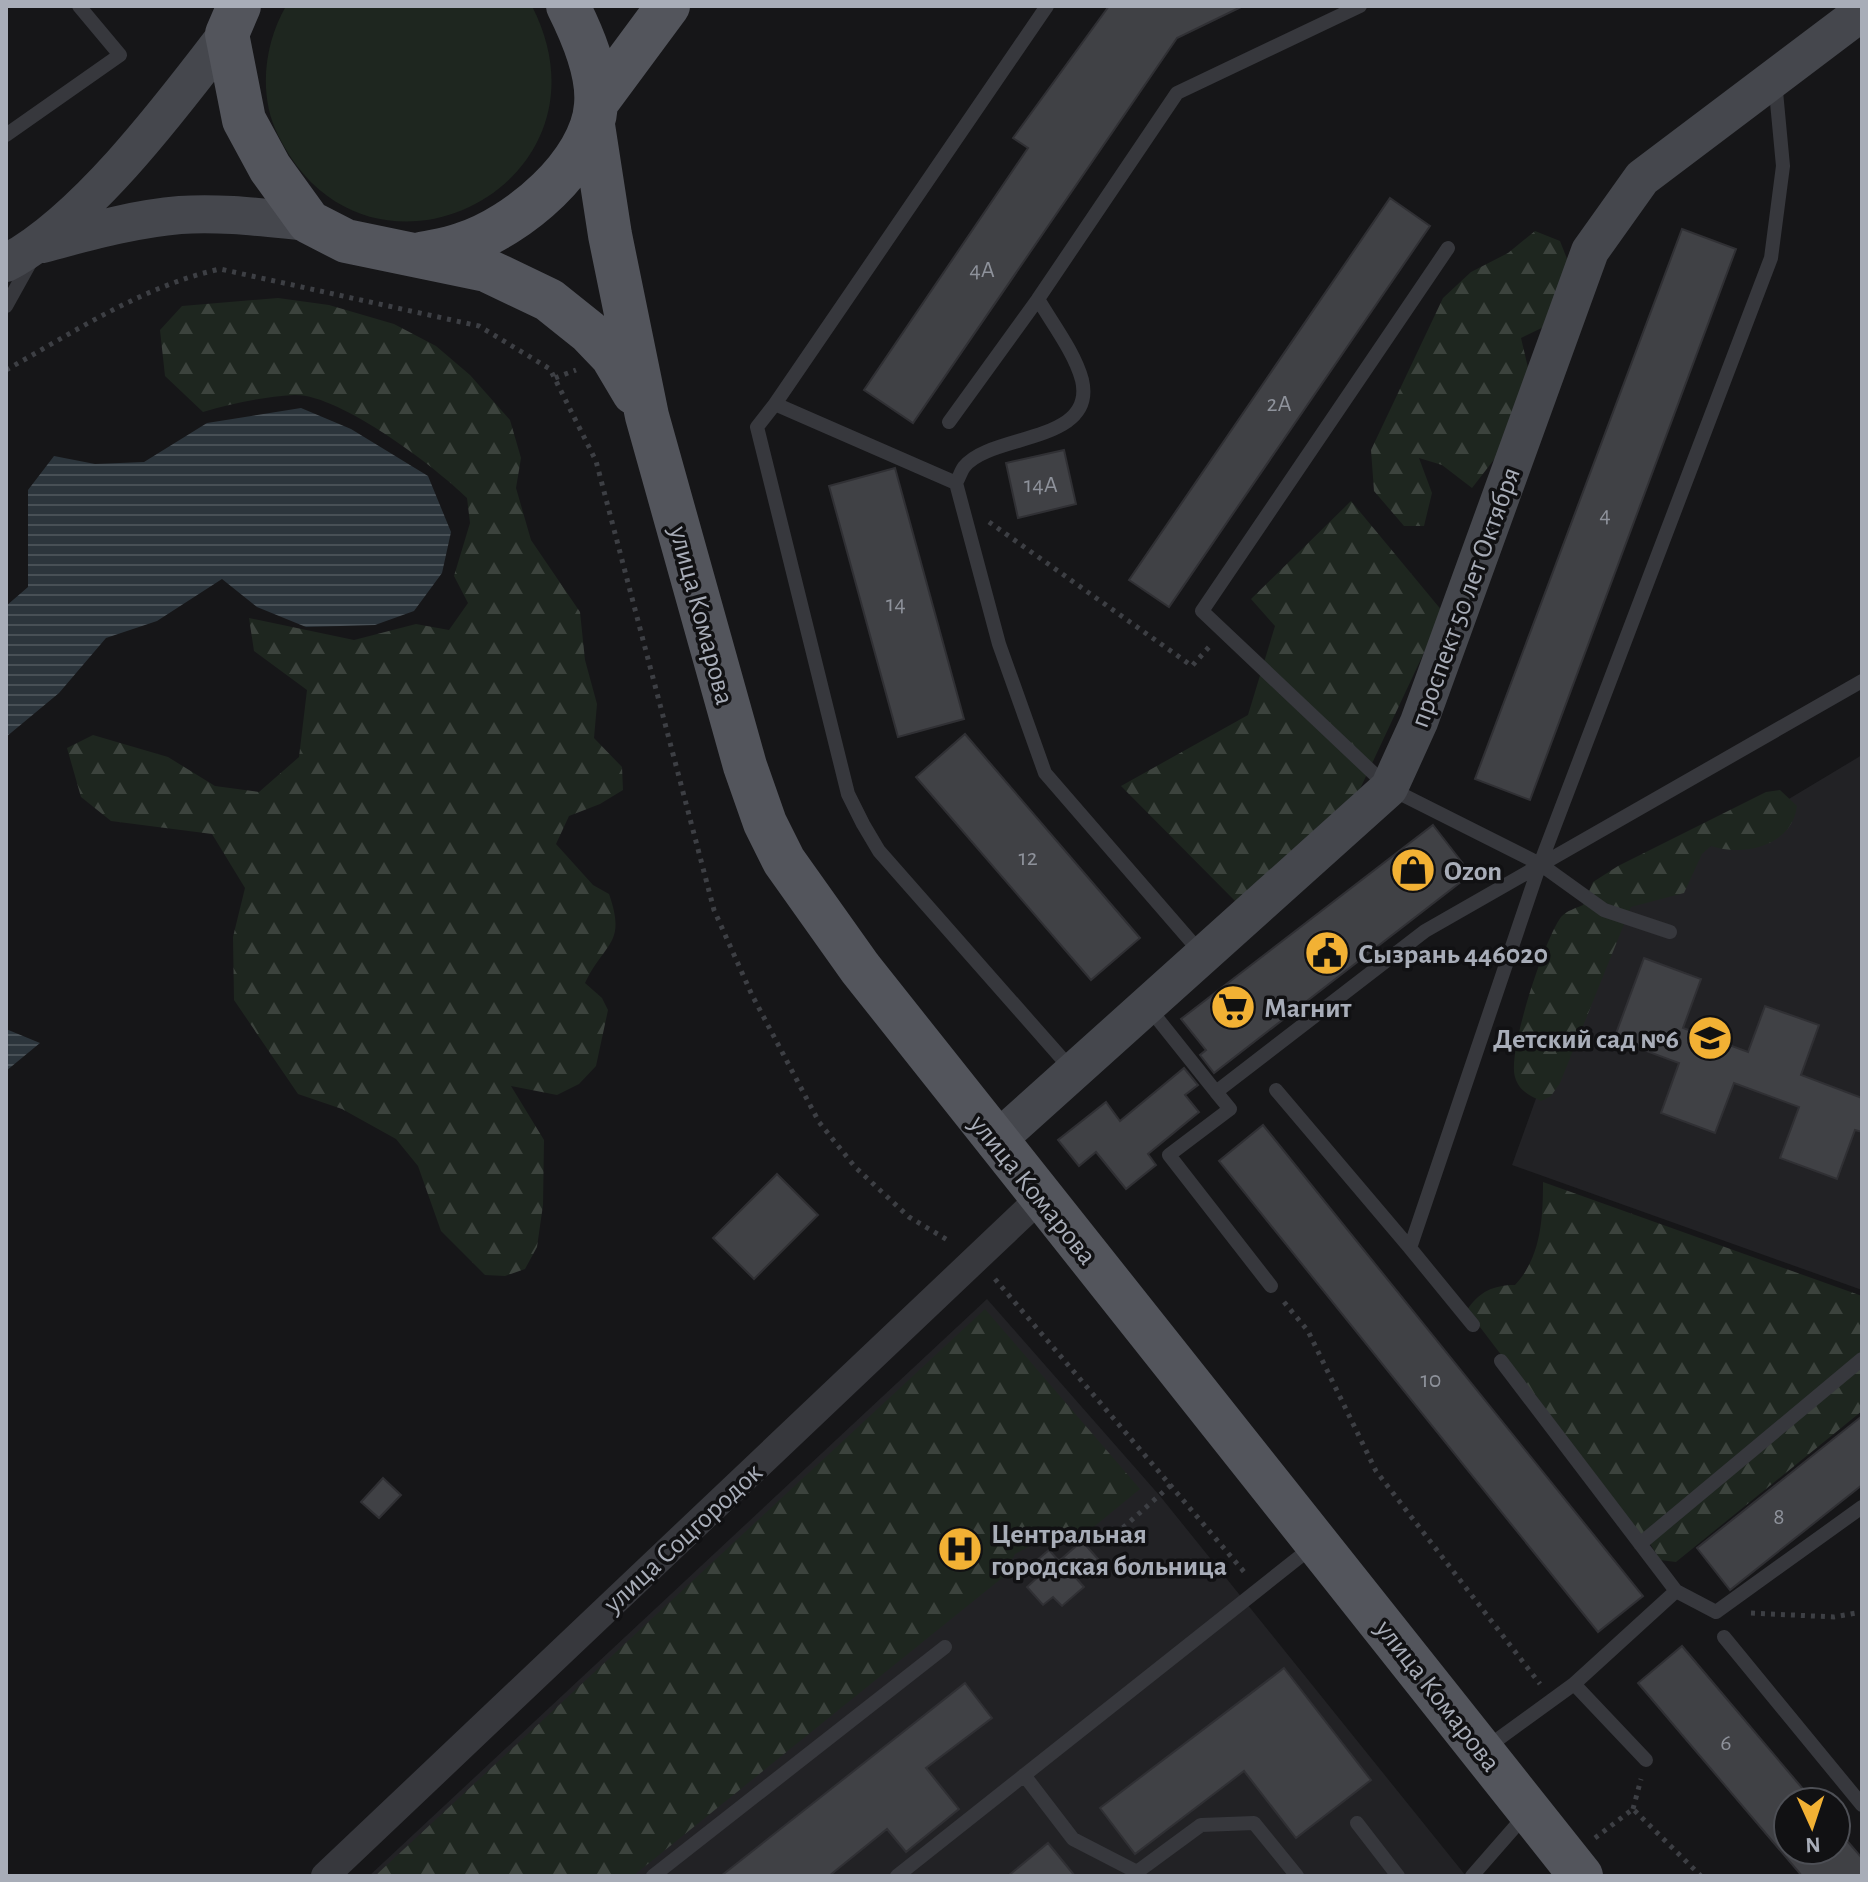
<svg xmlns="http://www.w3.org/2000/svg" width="1868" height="1882" viewBox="0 0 1868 1882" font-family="'Alegreya Sans',sans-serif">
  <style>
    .built { fill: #222225 }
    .grass { fill: #1e261f }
    .forest { fill: url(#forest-firs) }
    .water { fill: url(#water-rules) }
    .building { fill: #404145; stroke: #303034; stroke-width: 2 }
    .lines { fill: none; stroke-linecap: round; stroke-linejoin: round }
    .path { stroke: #3d3f44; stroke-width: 5; stroke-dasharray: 4 6; stroke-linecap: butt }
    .lane { stroke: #37383d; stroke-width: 14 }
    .street { stroke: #37383d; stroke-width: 28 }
    .secondary { stroke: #45474d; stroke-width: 38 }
    .primary { stroke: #53555c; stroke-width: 44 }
    .labels { text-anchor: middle; stroke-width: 7; stroke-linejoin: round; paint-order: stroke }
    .number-label { font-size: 24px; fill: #8e929b }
    .street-label { font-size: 28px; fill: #a8adb8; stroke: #111113 }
    .poi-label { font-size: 28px; font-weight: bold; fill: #a8adb8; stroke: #111113; text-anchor: start }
  </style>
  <defs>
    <pattern id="forest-firs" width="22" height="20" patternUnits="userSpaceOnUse" patternTransform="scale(2)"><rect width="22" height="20" fill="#1e261f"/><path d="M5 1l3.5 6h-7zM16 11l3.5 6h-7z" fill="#3c433d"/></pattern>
    <pattern id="water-rules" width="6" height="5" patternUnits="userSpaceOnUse" patternTransform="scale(2)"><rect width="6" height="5" fill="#2c353c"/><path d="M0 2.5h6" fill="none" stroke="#485056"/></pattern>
  </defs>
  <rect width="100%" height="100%" fill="#161618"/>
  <!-- built -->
  <path class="built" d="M1862,755v535l-350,-125 92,-255z
    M987,1299l173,197 306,380h-1097z"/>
  <!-- grass -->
  <path class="grass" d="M286,6h246c92,180 -166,309 -254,129 -20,-40 -14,-91 8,-129z"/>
  <!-- forest -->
  <path class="forest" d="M1535,231l25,10 13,33 -19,48 -33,16 8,34 -33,85 -24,31 -30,-23 -23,-7 13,35 -8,33h-20l-30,-35 -3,-41 72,-152 28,-26 37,-19z
    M278,298l51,7 65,19 42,22 34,29 40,45 11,38 -5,30 15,52 49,72 5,48 12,44 -3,34 28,29 1,23 -23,14 -31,12 -13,28 37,41 16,9c18,51 -5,48 -24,89l17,15 6,12 -12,56 -17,18 -22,11 -46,-9 33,54 -1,65 -6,42 -12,22 -20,7 -20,-1 -44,-44 -23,-65 -22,-27 -54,-30 -44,-15 -64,-94 -1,-63 12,-49 -33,-54 -101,-13 -30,-24 -14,-49 26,-13 75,22 47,29 44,6 40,-35 8,-67 -53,-39 -5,-33 105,22 62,-16 33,6 19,-27 -14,-27 16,-53 -3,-25c-31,-31 -129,-105 -173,-103 -31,2 -62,8 -91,17l-38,-36 -5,-46 22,-24z
    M1351,501l92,111 -98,209 -106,84 -118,-119 127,-71 27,-89 -24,-27z
    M1780,790l17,16c-5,40 -53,51 -86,40l-9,8 -18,39 -53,14 -71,176 -9,13 -10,5c-12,-6 -22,-10 -26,-24 -8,-25 30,-139 46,-160 5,-6 15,-9 22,-12l10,-23 25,-16 148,-74z
    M1543,1182l319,114v56l-222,185 -173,-227c12,-18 26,-25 48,-25 26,-28 28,-66 28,-103z
    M985,1309l155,180 -50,41 -36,3 -39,21 -13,24 -369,298h-258z
    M1862,1365v46l-186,151 -16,-2 -11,-18z"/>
  <!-- water -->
  <path class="water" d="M301,408l50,21 77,47 23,56 -9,41 -28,38 -39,14 -69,2 -49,-20 -35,-28 -65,42 -51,17 -47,55 -53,44v-131l22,-19v-97l26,-34 41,8 49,-2 63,-39z
    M6,1029l34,14 -34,28z"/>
  <!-- building -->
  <path class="building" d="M1109,6h134l-66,32 -264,385 -49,-33 164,-242 -15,-10z
    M1390,198l40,28 -261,381 -40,-27z
    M1682,229l54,20 -206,551 -55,-21z
    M1064,450l12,54 -58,14 -12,-55z
    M895,468l69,251 -66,18 -69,-251z
    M965,734l175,204 -49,42 -175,-203z
    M1433,825l38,49 -257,199 -14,-18 6,-5 -25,-31z
    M1644,958l57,21 -18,49 65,24 17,-46 54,19 -18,50 61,23v34l-7,-2 -18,49 -57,-21 19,-51 -65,-24 -19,50 -54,-20 18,-50 -65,-24z
    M1184,1068l14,17 -13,10 14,17 -51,42 8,11 -30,24 -30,-37 -17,14 -21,-26 48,-38 14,19z
    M1263,1125l380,471 -45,36 -379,-471z
    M777,1174l41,41 -64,64 -41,-41z
    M1862,1416v69l-132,105 -33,-42z
    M383,1478l18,17 -22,23 -18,-16z
    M1082,1541l16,18 -22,19 8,9 -22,19 -9,-9 -10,8 -16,-18 11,-10 -9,-10 20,-17 10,11z
    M1682,1646l132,156h-26v48h48v-22l26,30v18h-60l-164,-193z
    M1284,1668l87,112 -75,58 -52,-67 -109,83 -35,-46z
    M965,1683l27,35 -66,50 33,41 -53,43 -19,-23 -58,47h-108z
    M1048,1843l27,33h-67z"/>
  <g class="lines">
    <!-- path -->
    <path class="path" d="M6,370c68,-38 137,-84 214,-101l259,57 71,43 46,92 118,449 38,85 67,127 36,45 54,50 42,25
      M555,378l21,-8
      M989,522l203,144 17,-19
      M995,1279l250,294
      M1284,1302l24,29 68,140 164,213
      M1108,1541l63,-56
      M1751,1613l83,4 28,-5
      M1633,1809l8,-30
      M1595,1838l38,-29 68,67"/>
    <!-- lane -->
    <path class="lane" d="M1047,6l-272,398 181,79 43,161 46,129 156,180
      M6,135l114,-80 -41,-49
      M1448,248l-246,363 187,177 151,76 64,46 66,22
      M6,306l25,-45
      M775,404l-18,23 91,367 15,30 16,27 193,219
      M949,422l89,-123
      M956,483c3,-5 5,-12 8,-16 26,-34 133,-23 118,-87 -7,-27 -30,-57 -44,-81l139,-206 183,-87
      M1149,1008l67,84 209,-161 437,-250
      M1276,1090l134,158
      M1216,1092l14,17 -61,46 102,131
      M1473,1325l-63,-77 130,-384 231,-606 12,-92 -8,-85
      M1501,1361l175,230
      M1640,1544l222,-185
      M1724,1637l138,168
      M1574,1684l72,76
      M1486,1748l88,-64 102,-93 40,21 146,-105
      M1024,1775l49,64 64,33 64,-47 53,-2 43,53
      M1357,1823l41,53
      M653,1876l292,-229
      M897,1876l415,-329
      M1472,1876l55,-63"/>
    <!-- street -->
    <path class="street" d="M325,1876l715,-678"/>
    <!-- secondary -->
    <path class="secondary" d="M42,244c46,-12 91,-25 138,-29 43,-3 86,3 129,7
      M6,263c79,-41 166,-157 221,-229
      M995,1142l394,-354 30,-66 171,-471 52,-73 220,-166"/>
    <!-- primary -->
    <path class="primary" d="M239,6l-12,28 17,86 26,48 39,54 37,19 140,29 63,30 40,32 23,24 22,37
      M597,102l71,-96
      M593,125l17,110 37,181 98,350 20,57 19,38 76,107 721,908
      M421,254c14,-3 29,-5 42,-10 54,-17 129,-80 133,-139 3,-33 -14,-71 -28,-99"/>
  </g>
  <!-- icons -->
  <defs>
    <g id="shop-disc" transform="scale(2.3)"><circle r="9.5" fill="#f2b134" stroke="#111113"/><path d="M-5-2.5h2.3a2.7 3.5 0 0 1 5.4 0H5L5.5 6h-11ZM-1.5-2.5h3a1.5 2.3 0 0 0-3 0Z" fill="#111"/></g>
    <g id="civic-disc" transform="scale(2.3)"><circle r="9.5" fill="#f2b134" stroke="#111113"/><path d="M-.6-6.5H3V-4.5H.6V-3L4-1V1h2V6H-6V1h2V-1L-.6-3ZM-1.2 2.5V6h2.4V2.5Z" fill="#111"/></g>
    <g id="supermarket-disc" transform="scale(2.3)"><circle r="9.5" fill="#f2b134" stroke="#111113"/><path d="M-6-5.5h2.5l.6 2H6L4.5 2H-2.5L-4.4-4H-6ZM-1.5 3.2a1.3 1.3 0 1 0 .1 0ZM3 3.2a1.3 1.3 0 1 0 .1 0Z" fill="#111"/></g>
    <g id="school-disc" transform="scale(2.3)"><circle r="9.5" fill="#f2b134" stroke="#111113"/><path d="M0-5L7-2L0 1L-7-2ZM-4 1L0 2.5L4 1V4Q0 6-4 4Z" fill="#111"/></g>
    <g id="hospital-disc" transform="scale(2.3)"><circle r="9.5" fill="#f2b134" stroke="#111113"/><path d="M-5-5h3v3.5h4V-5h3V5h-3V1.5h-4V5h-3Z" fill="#111"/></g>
  </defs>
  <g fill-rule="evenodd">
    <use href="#shop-disc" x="1413" y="870"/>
    <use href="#civic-disc" x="1327" y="953"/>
    <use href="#supermarket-disc" x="1233" y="1007"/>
    <use href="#school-disc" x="1710" y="1038"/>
    <use href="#hospital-disc" x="960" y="1549"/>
  </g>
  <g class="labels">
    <!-- number labels -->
    <g class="number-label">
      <text x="982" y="277">4А</text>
      <text x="1279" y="411">2А</text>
      <text x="1041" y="492">14А</text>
      <text x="1605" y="522">4</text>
      <text x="896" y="611">14</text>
      <text x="1028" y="865">12</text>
      <text x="1431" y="1387">10</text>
      <text x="1779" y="1524">8</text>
      <text x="1726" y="1750">6</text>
    </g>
    <!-- street labels -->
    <g class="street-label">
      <text transform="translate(1464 597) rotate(-70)" y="10">проспект 50 лет Октября</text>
      <text transform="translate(703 615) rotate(75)" y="10">улица Комарова</text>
      <text transform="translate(1034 1189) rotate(51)" y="10">улица Комарова</text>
      <text transform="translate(682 1537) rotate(-43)" y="10">улица Соцгородок</text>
      <text transform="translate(1439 1695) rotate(52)" y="10">улица Комарова</text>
    </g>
    <!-- poi labels -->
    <g class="poi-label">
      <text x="1444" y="880">Ozon</text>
      <text x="1358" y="963">Сызрань 446020</text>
      <text x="1264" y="1017">Магнит</text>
      <text x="1679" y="1048" text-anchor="end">Детский сад №6</text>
      <text x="991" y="1543">Центральная<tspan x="991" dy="32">городская больница</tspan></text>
    </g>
  </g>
  <!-- border -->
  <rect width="1868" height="1882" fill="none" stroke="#a8adb8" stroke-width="16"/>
  <!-- north arrow -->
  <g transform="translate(1812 1826) rotate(177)"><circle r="38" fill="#111113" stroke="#4d4f55" stroke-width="2"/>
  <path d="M0-6L14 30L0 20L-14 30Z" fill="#f2b134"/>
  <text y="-12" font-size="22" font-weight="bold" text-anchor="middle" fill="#a8adb8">N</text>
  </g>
</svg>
